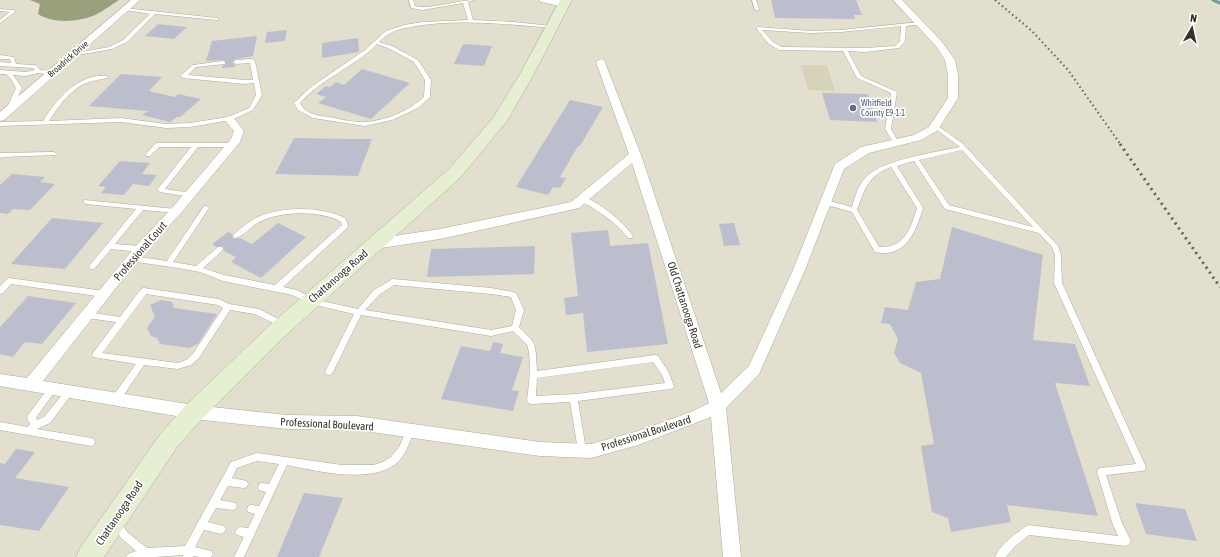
<svg xmlns="http://www.w3.org/2000/svg" width="1220" height="557" viewBox="0 0 1220 557" font-family="'Asap Condensed',sans-serif">
  <style>
    .built { fill: #d7d3bb }
    .forest { fill: #9aa07c }
    .lines { fill: none; stroke-linecap: round; stroke-linejoin: round }
    .stream { stroke: #709fa1; stroke-width: 3 }
    .building { fill: #bcbece }
    .service-casing { stroke: #adab9b; stroke-width: 1 }
    .minor-casing { stroke: #adab9b; stroke-width: 1 }
    .tertiary-casing { stroke: #adab9b; stroke-width: 1 }
    .secondary-casing { stroke: #adab9b; stroke-width: 1 }
    .service { fill: #fff; fill-rule: evenodd }
    .minor { fill: #fff; fill-rule: evenodd }
    .tertiary { fill: #fff; fill-rule: evenodd }
    .secondary { fill: #e6efd2; fill-rule: evenodd }
    .rail-far1 { stroke: #626157; stroke-width: 2; stroke-dasharray: 1.5 3; stroke-linecap: butt }
    .rail { stroke: #626157; stroke-width: 3; stroke-dasharray: 2 4; stroke-linecap: butt }
    .service-dot { fill: #5c6f8a; stroke: #fff; stroke-width: 1.5 }
    .labels { text-anchor: middle; stroke-width: 3.5; stroke-linejoin: round; paint-order: stroke }
    .far-street-label { font-size: 9px; fill: #32312a; stroke: #fff }
    .far-service-label { font-size: 9px; fill: #4e5e75; stroke: #fff; text-anchor: start }
    .street-label { font-size: 11px; fill: #32312a; stroke: #fff }
  </style>
  <rect width="100%" height="100%" fill="#e2dfce"/>
  <!-- built -->
  <path class="built" d="M801,65h26l8,26 -27,-1z"/>
  <!-- forest -->
  <path class="forest" d="M30,0h89c-8,5 -16,11 -24,15 -16,7 -42,9 -57,-1l2,-10z"/>
  <g class="lines">
    <!-- stream -->
    <path class="stream" d="M1213,0l7,3"/>
  </g>
  <!-- building -->
  <path class="building" d="M771,0h85l6,15h-8l1,4 -80,-1z
    M158,24l29,3 -13,12 -29,-3z
    M287,30l-2,11 -20,2 2,-11z
    M257,36l-4,20 -18,3 -3,3 3,3v2l-13,1v-2l4,-2 -2,-4 -18,1 6,-20z
    M358,38l1,14 -37,6v-15z
    M463,44l29,2 -8,20 -30,-2z
    M362,69l48,14 -39,36 -53,-16 8,-6 -10,-3 10,-8 4,1 6,-5 8,3z
    M121,74l41,3 -13,14 26,6 3,-3 23,5 -21,18h-3l-7,5 -28,-7 6,-4 -59,-5z
    M822,93l46,1 9,28 -47,-2z
    M570,100l33,7 -23,39h-2l-18,31 6,1 -6,10 -7,-1 -5,8 -32,-8z
    M294,138l60,1h18l-14,37 -83,-2z
    M120,161l30,2 -8,11 15,1 -8,11 -16,-2 -9,11 -23,-2 5,-6 -8,-1z
    M12,174l33,3 -5,5 15,2 -25,26 -17,-1 -5,5 -8,-1v-28z
    M52,218l51,5 -38,46 -54,-5z
    M278,223l28,14 -45,41 -30,-16 5,-5 -12,-6 -1,-5 -7,1 -4,-3 16,-12 4,2 1,5 7,-1 12,6z
    M734,223l6,22 -16,1 -5,-22z
    M952,227l91,28 -10,85 42,4 15,42 -35,-3 43,133 -91,-11 4,17 -60,10 -3,-14 -16,-6 -11,-66 13,-2 -13,-71 -21,-10 -6,-10 4,-14 -8,-15 -9,-1 4,-16 23,3 8,-28 24,-3z
    M608,230l2,16 38,-3 20,101 -81,8 -4,-39 -17,2 -2,-17 14,-2 -7,-63z
    M535,246l-1,28 -107,3 4,-28z
    M28,296l48,7 -34,41 -17,-2 -12,15 -13,-3v-27z
    M161,300l11,2 2,6 43,6 -19,30 -9,4 -29,-4 -3,-6 -6,-2 -4,-8 8,-11 -5,-12z
    M493,342l10,2 -3,9 23,4 -11,33 7,1 -6,20 -72,-12 20,-53 29,5z
    M16,449l19,3 -20,26 54,9 -30,44 -39,-6v-62l5,1z
    M304,493l39,5 -24,59h-42z
    M1135,503l50,6 12,32 -51,-7z"/>
  <g class="lines">
    <!-- service casing -->
    <g class="service-casing">
      <path id="service" d="M409,0h4l2,6c16,4 42,-6 60,-6l-7,2 5,18 41,2 38,4 2,1 -2,1c-44,-4 -94,-9 -137,-2 -8,2 -19,3 -26,8 -4,2 -7,5 -10,8l13,4 26,14 13,20 -1,17 -12,11 -26,12 -27,6 -52,-8 -15,-8 -4,-7 17,-16 54,-37 21,-19 18,-6 19,-3 45,-2 -5,-17 -41,7 -11,-2zM377,44l11,4 26,14 11,18 -1,17c-15,14 -37,23 -58,25 -11,1 -26,-3 -37,-5 -11,-1 -24,-3 -29,-14 21,-24 54,-36 77,-59z
        M752,0h4l3,9v1h-4z
        M124,8l93,10 2,1 -2,1 -62,-6 -28,28 -15,7 -41,7v-2l38,-7 14,-7 27,-26 -24,-4h-2z
        M0,9l14,1 2,1 -16,12v-3l10,-8 -10,-1z
        M920,22l2,1v1l-16,2 -1,15 -6,7 -34,4 -17,-1 13,25 36,16 -6,37 8,14 -3,2 -2,-1 -9,-15 6,-36 -34,-15 -14,-27 -64,-1 -10,-6 -13,-16 2,-1 52,4 31,-1zM901,26l-1,15 -5,5 -30,2 -83,-1 -9,-5 -11,-12 48,3 31,-1z
        M0,55l14,2 2,7 19,1 2,1 3,4 12,1 3,2 -3,2 -14,-2 -12,3 -13,-1 9,13 -9,20 -1,1h-4l-1,-1 9,-20 -5,-9 -5,-5h-6v-4l26,2 9,-2 -2,-2 -33,-2v-4l11,1 -1,-4h-10z
        M252,59l3,2 7,34 -9,15 -22,10 -41,7 -24,1 -45,-6 -121,4v-4l43,-1c13,-20 29,-41 54,-45 4,0 8,-1 12,1l-1,1c-6,1 -13,2 -19,4 -18,6 -30,24 -40,39l72,-3 45,6 24,-1 38,-6 21,-9 7,-13 -2,-12 -9,1 -62,-6 -3,-2 13,-11 30,-4 2,1v2l-29,3 -8,8 57,5h8l-3,-17 -14,1 -3,-2 3,-2z
        M935,124l27,19 96,103 3,9 1,28 84,184 -1,3 -3,1 -36,4 16,48 9,18 -2,3 -3,2 -97,-11 -15,12 -8,10h-11c6,-13 19,-22 30,-30l3,-2 90,11 -5,-11 -16,-53 1,-3 3,-1 35,-4 -82,-181 1,-28 -3,-8 -13,-14 -94,-24 -31,-48 -17,5 26,42c-7,24 -18,51 -48,44l-23,-40 -28,-8 -1,-2 3,-2 26,7c3,-10 6,-22 14,-30 16,-17 70,-25 94,-30l-27,-20 -1,-1zM962,150l71,77 -84,-22 -30,-45zM891,167l26,41c-7,22 -12,40 -38,39l-22,-37c8,-22 11,-34 34,-43z
        M157,143h74l3,2 -3,2h-33l-33,42 27,4 1,2 -1,2h-2l-30,-5 -3,-2 34,-43h-32l-9,9h-4v-2l9,-10z
        M54,152l3,2 -1,1 -53,2 -3,1v-5h1z
        M580,197c13,-1 46,27 53,39l-1,2h-4c-13,-17 -30,-28 -48,-37l-1,-2z
        M84,200l92,9 3,2 -3,2 -33,-3 -28,34 25,2 2,1 1,2 -1,2 -2,1 -29,-3 -17,20h-4l-1,-2 1,-2 46,-56 -50,-5 -3,-2z
        M204,206h2l3,2 -36,54 23,4 22,-19h4l1,2 -1,2 -19,17 21,7 51,10 67,-60 -1,-3c-20,-12 -61,-11 -82,0 -7,4 -19,17 -25,16l-1,-2 1,-2c7,-6 14,-12 22,-16 25,-12 67,-12 90,1l2,7 -1,2 -64,59 14,3 16,9 45,10 16,-19 19,-11 98,9 22,4 3,1 8,17 -5,17c4,5 10,9 14,15 4,8 3,20 4,29l118,-16 3,1 10,15 6,15 -1,2 -3,1 -92,12 8,49 -1,3 -3,1 -3,-1 -1,-3 -8,-48 -39,2 -3,-1 -1,-3c2,-12 5,-44 0,-55 -3,-5 -10,-9 -14,-14l-22,5 -130,-21 -29,59 -3,1 -3,-1 -1,-2 29,-58 -43,-10 -19,-9 -69,-14 -23,-9 -22,-4 -48,-7 -1,-2 1,-2 2,-1 35,5zM394,285l97,9 20,3 5,13 -4,16 -21,4 -126,-20 15,-16zM653,362l9,13 3,8 -89,11 -40,2 1,-18z
        M9,278l95,13 3,1 1,2 -1,2 -3,1 -93,-13 -8,9 -3,1v-8l7,-7z
        M144,288l75,11 10,5 30,5 27,14 1,2 -1,2 -3,1 -28,-14 -25,-4 -31,48 -8,7 -13,4 -34,-4 -25,37 -3,1 -3,-1 -1,-3 1,-3 23,-32 -43,-7 -1,-2 1,-2 23,-31 -29,-4 -3,-1 -1,-2 1,-2 3,-1 33,5 21,-28zM146,294l72,11 5,3 -30,46 -7,6 -8,3 -76,-10z
        M53,385l3,1 1,2 -21,30 1,2 7,-3 23,-28 3,-2 3,2 1,2 -24,32 -13,6 54,9 3,1 1,3 -1,3 -3,1 -91,-16v-8l28,5 2,-3 -3,-6 1,-3 22,-29z
        M411,426l3,1 1,3c-5,11 -9,24 -17,32 -25,23 -81,9 -111,3l-43,92h-10l10,-20 -7,-2 -2,-3 2,-3 3,-2 8,1 7,-14 -7,-2 -1,-3 1,-3 3,-1 8,1 7,-14 -7,-2 -1,-3 1,-3 3,-1 7,1 10,-20 -22,-3 -20,7 -5,10 15,3 1,3 -1,3 -3,1 -16,-2 -8,14 16,3 1,3 -1,3 -3,1 -17,-2 -8,14 16,4 2,3 -2,3 -3,2 -17,-4 -9,17 16,4 2,3 -2,3h-11l-7,-1v1h-10v-2l-28,2h-29l2,-3 8,-3 -15,-13 -9,-14 2,-3 3,-2 3,2 7,11 20,16 38,-2 46,-84 26,-9 85,12h31l10,-3 8,-5 8,-10 9,-20z"/>
    </g>
    <!-- minor casing -->
    <g class="minor-casing">
      <path id="minor" d="M131,0h9l-136,120 -4,1v-9z
        M893,0h9l40,42 13,18 3,15v23l-21,33 -16,9 -52,13 -25,16 -39,101 -46,104 -33,34 15,149h-18l-12,-140 -73,28 -47,13 -51,-2 -183,-26 -70,-1 -93,-10 -194,-33v-12l27,4 109,-132 36,-38 59,-69 3,-8 -10,-12 5,-3 4,1 11,14 -4,11 -60,72 -36,38 -101,129 151,24 93,10 70,1 183,26 51,2 47,-13 53,-19 18,-9 -77,-240 -53,45 -139,31 -65,10 -4,-2 -2,-3 2,-3 4,-2 65,-10 131,-27 58,-48 -33,-92 5,-3 3,1 37,95 80,238 28,-27 44,-96 42,-106 26,-17 53,-12 15,-8 19,-29v-23l-3,-15 -9,-14z"/>
    </g>
    <!-- tertiary casing -->
    <g class="tertiary-casing">
      <path id="tertiary" d="M539,0h22l7,2 2,2 -2,2 -4,1 -23,-5z"/>
    </g>
    <!-- secondary casing -->
    <g class="secondary-casing">
      <path id="secondary" d="M560,0h12l-38,74 -27,47 -46,56 -177,160 -82,82 -25,28 -73,110h-28l4,-9 81,-115 25,-28 84,-80 179,-156 44,-51 27,-44z"/>
    </g>
    <!-- service -->
    <use href="#service" class="service"/>
    <!-- minor -->
    <use href="#minor" class="minor"/>
    <!-- tertiary -->
    <use href="#tertiary" class="tertiary"/>
    <!-- secondary -->
    <use href="#secondary" class="secondary"/>
    <!-- rail-far1 -->
    <path class="rail-far1" d="M995,0l37,31 36,39 53,75"/>
    <!-- rail -->
    <path class="rail" d="M1120,144l100,143"/>
  </g>
  <!-- markers -->
  <circle class="service-dot" cx="853" cy="108" r="4"/>
  <g class="labels">
    <!-- far-street labels -->
    <g class="far-street-label">
      <text transform="translate(68 59) rotate(-41)" y="3">Broadrick Drive</text>
    </g>
    <!-- far-service labels -->
    <g class="far-service-label">
      <text x="861" y="106">Whitfield<tspan x="861" dy="10">County E9-1-1</tspan></text>
    </g>
    <!-- street labels -->
    <g class="street-label">
      <text transform="translate(140 251) rotate(-49)" y="4">Professional Court</text>
      <text transform="translate(338 276) rotate(-41)" y="4">Chattanooga Road</text>
      <text transform="translate(685 305) rotate(72)" y="4">Old Chattanooga Road</text>
      <text transform="translate(327 424) rotate(3)" y="4">Professional Boulevard</text>
      <text transform="translate(646 433) rotate(-18)" y="4">Professional Boulevard</text>
      <text transform="translate(119 513) rotate(-56)" y="4">Chattanooga Road</text>
    </g>
  </g>
  <!-- north arrow -->
  <g transform="translate(1192 28) rotate(9)" stroke="#ffffff" stroke-width="3" paint-order="stroke">
  <path d="M0-3L7 15L0 10L-7 15Z" fill="#32312a"/>
  <text y="-6" font-size="11" font-weight="bold" text-anchor="middle" fill="#32312a">N</text>
  </g>
</svg>
